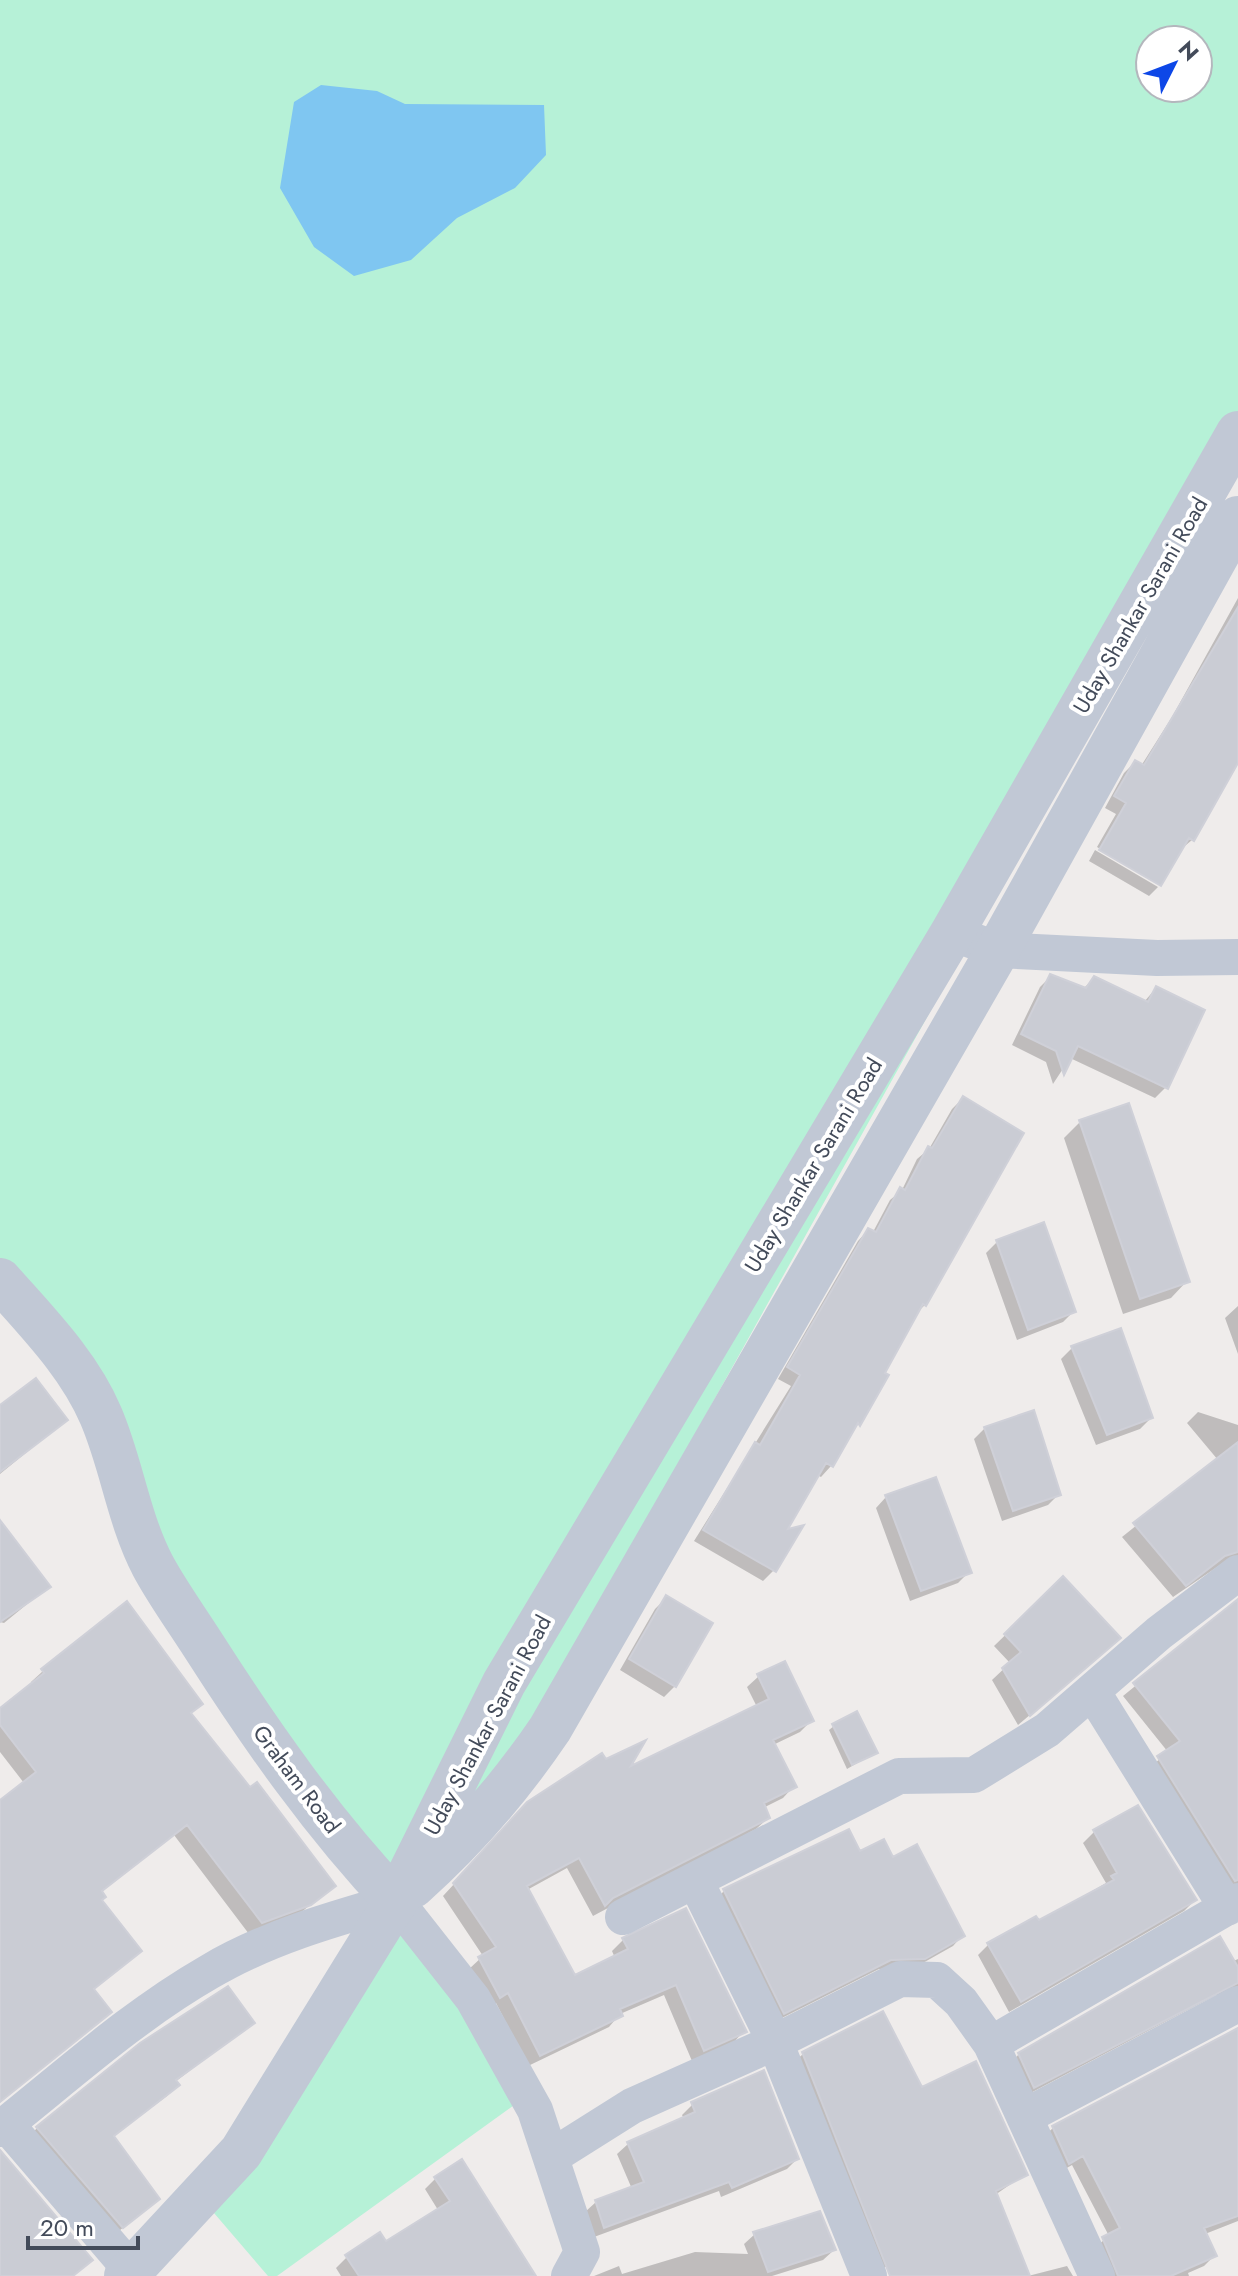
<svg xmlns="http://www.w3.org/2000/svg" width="1238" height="2276" viewBox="0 0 1238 2276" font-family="Jost,sans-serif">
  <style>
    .green { fill: #b6f1d7; fill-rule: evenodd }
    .water { fill: #7fc6f1 }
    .shadow { fill: #0003 }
    .building { fill: #caccd4; stroke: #cfd0d8; stroke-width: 2 }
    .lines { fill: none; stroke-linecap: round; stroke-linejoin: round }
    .minor { stroke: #c1c8d5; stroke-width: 36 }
    .tertiary { stroke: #c1c8d5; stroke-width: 44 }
    .labels { text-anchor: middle; stroke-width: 8; stroke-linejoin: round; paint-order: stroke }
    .street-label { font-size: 22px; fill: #434b5a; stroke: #fff }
  </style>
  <rect width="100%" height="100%" fill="#efeceb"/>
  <!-- green -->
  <path class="green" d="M0,0h1238v458l-698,1255 -146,188 -260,-334 -12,-93 -122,-198zM1150,40h48v48h-48z
    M395,1929l66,74 60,97 -244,176h-9l-54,-63 24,-44z"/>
  <!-- water -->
  <path class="water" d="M321,85l56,6 28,13 139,1 2,50 -31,33 -58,30 -46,42 -57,16 -40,-29 -34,-59 14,-86z"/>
  <!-- shadow -->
  <path class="shadow" d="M1238,598v160l-46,82 -12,10 -21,35 -62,-38 19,-33 -11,-6 19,-35 11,-11 6,4 31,-49z
    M1095,850l63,37 -9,9 -60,-35z
    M1051,976l32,13 11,-11 50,24 12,-14 10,99 -11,11 -85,-40 -17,26 -7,-22 -34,-17 28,-58z
    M963,1098l-38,207 -11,10 -32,59 4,2 -28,48 -27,42 -10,11 -4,-2 -33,57 -10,38 -11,11 -69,-40 97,-155 -13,-7 80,-138 10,-11 5,2 17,-32 12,-10 15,-31 12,-10 23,-40z
    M1080,1122l107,159 -16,17 -48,16 -59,-176z
    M997,1242l77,69 -11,11 -46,18 -31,-87z
    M1238,1306v48l-13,-36z
    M1072,1348l79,70 -11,11 -44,16 -35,-86z
    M0,1407l66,13 -66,54z
    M1198,1412l40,13v144l-15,-6 -50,34 -51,-60 96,-77 -31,-37z
    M985,1428l74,66 -11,11 -46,16 -28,-82z
    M886,1497l83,75 -11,11 -48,18 -34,-93z
    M0,1523l48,64 -44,36 -4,-1z
    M1063,1579l45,70 -90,76 -26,-45 18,-17 -16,-17z
    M666,1598l9,88 -11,11 -44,-27 35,-61z
    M1238,1602v293l-91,-125 21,-18 -45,-56z
    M43,1671l157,33 -10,11 59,75 84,95 -36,31 -48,18 -75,-99 -74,58v8l39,50 -46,39 17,22 -110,90v-299l24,-20 -24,-31v-41l33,-26 -2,-3z
    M759,1676l53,44 -12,12 -27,13 21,41 -11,12 -20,10 5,10 -12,11 -163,87 -26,-48 -40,22 47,88 41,-20 -3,-7 11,-11 121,91 -11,12 -41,18 -28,-66 -44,19 -11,13 -81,39 -32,-63 -8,5 -20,-38 15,-14 -40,-60 73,-79 89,-55 21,8 131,-63 -10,-20z
    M834,1726l42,26 -29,17 -18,-39z
    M1094,1832l101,68 -11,11 -175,101 -31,-57 10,-10 50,-22 68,-40 -23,-40z
    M860,1854l32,5 70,77 -9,10 -39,22 -35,1 -105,53 -60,-121 10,-10z
    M1238,1959v37l-22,-1 -193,102 -14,-32 10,-11z
    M252,2023l-77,59 2,3 -10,11 -55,41 34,73 -35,27 -84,-98 10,-11z
    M1238,2030v191l-33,13 9,22 -10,10 -16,7 1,3h-86l-10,-27 16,-13 -37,-71 -14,8 -16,-35 11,-10z
    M803,2054l118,35 104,85 -30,21 33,81 39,-10 6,10h-141l-23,-16 -34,10 -83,-206z
    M693,2104l104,55 -10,10 -66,28 -2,-6 -125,46 -9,-25 11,-10 36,-13 -15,-35 11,-10 56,-25 -2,-4z
    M436,2178l76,98h-171l-5,-8 11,-11 39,-13 52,-34 -13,-21z
    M755,2234l79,16 -11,10 -51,16h-178l25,-10 3,8 73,-22 53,2 -4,-10z"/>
  <!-- building -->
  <path class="building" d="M1238,607v156l-44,78 -5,-3 -28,48 -62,-36 27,-47 -12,-7 21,-36 9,5z
    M1050,974l36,14 8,-12 54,26 8,-16 49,24 -37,79 -90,-43 -14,29 -8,-24 -35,-17z
    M963,1096l61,37 -98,173 -3,-2 -38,69 4,2 -29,51 -2,-3 -25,44 -7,-4 -38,66 16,-4 -28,47 -73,-42 52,-88 5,3 40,-70 -13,-8 81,-139 8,4 24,-45 5,3 23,-44 4,2z
    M1129,1103l61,179 -50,17 -61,-179z
    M1044,1222l32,90 -48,18 -32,-90z
    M1121,1328l32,90 -46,17 -36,-89z
    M36,1378l32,42 -68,52v-67z
    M1034,1410l27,85 -48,16 -29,-84z
    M1238,1442v110l-13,4 -39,30 -53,-63z
    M936,1477l36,96 -51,18 -36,-96z
    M0,1520l51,67 -51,35z
    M1063,1576l58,62 -91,78 -28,-48 19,-16 -17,-18z
    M666,1595l47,28 -37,64 -47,-28z
    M1238,1599v281l-3,1 -78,-125 23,-15 -47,-58z
    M127,1601l76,103 -12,9 59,74 7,-5 79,104 -25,19 -49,18 -75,-98 -85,66 4,6 -4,3 40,51 -48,38 18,23 -112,90v-302l36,-28 -36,-47v-17l44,-35 -3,-4z
    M785,1661l29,60 -41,19 24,47 -33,16 6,15 -157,80 -8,8 -26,-48 -52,28 48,89 53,-26 -6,-11 64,-30 61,124 -43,19 -28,-66 -56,24 3,7 -83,40 -32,-63 -8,5 -22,-41 18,-10 -43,-64 74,-81 75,-49 4,6 40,-19 -15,26 138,-67 -12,-25z
    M857,1711l21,42 -26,12 -20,-41z
    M1138,1805l59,95 -176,102 -34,-59 49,-27 3,4 75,-40 -3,-4 6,-3 -24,-43z
    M849,1829l11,22 24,-12 9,18 24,-13 48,92 -40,23 -34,1 -107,54 -61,-125z
    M1220,1936l18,31v16l-204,105 -16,-35z
    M228,1986l27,37 -79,57 4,5 -66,51 46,63 -37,29 -87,-101 104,-84z
    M883,2011l39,76 54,-26 52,114 -32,16 34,85h-140l-88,-224z
    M1238,2028v188l-34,12 13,28 -46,20h-53l-16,-39 18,-9 -37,-72 -14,8 -17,-38z
    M764,2070l35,89 -67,29 -3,-6 -125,46 -9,-28 49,-18 -17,-40 68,-30 -4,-10z
    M0,2150l93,110 -20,16h-73z
    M462,2159l74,117h-177l-14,-21 35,-23 6,9 64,-40 -16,-24z
    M820,2211l16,39 -68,22 -15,-40z"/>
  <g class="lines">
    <!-- minor -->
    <path class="minor" d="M952,933l46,17 159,8 81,-1
      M1092,1691l135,217
      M623,1917l72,-37
      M1026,2116l212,-112
      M6,2124l125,146
      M0,2129c68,-54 134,-114 209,-157 57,-34 124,-53 187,-71l77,98 62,111 47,142 -13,24
      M551,2157l81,-51 143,-64 125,-63 37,1 24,22 30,42
      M869,2276l-94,-234 -80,-162 204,-104 75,-1 73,-45 112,-97 79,-60
      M1097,2276l-106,-232 247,-143"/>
    <!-- tertiary -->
    <path class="tertiary" d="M0,1280c37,42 79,84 101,136 21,49 27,102 52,150 15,28 35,55 52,82 57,89 118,176 191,253
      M413,1886c54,-48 97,-98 137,-157l448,-779 240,-432
      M126,2276l115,-124 155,-251 108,-218 448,-750 286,-500"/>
  </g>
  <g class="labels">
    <!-- street labels -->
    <g class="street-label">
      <text transform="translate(1140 605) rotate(-60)" y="8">Uday Shankar Sarani Road</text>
      <text transform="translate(813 1165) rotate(-59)" y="8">Uday Shankar Sarani Road</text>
      <text transform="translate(487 1725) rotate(-62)" y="8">Uday Shankar Sarani Road</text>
      <text transform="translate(297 1779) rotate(53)" y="8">Graham Road</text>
    </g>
  </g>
  <!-- north arrow -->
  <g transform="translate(1174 64) rotate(48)"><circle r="38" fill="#ffffff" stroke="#b4b7bd" stroke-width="2"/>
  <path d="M0-6L14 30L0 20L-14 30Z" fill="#0d47e7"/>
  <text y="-12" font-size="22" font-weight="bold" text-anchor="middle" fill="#434b5a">N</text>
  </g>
  <!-- scale -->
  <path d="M28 2236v12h110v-12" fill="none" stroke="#434b5a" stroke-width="4"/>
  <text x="40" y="2236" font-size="24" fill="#434b5a" stroke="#ffffff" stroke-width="6" paint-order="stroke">20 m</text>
</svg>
